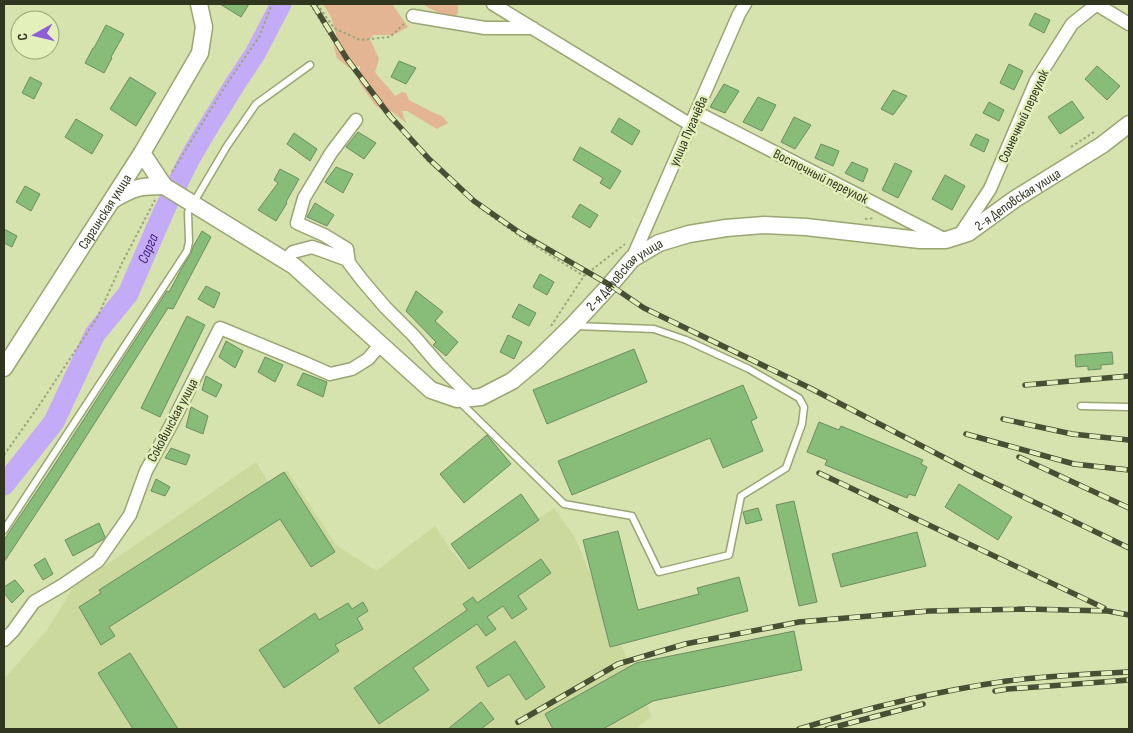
<svg xmlns="http://www.w3.org/2000/svg" width="1133" height="733" viewBox="0 0 1133 733" font-family="'Sofia Sans Condensed',sans-serif">
  <style>
    .built { fill: #cbd99d }
    .green { fill: #e4b592 }
    .lines { fill: none; stroke-linecap: round; stroke-linejoin: round }
    .river { stroke: #c4abf8; stroke-width: 21 }
    .building { fill: #88bc79; stroke: #6c8c63 }
    .service-casing { stroke: #9aa573; stroke-width: 9 }
    .minor-casing { stroke: #9aa573; stroke-width: 15 }
    .tertiary-casing { stroke: #9aa573; stroke-width: 19 }
    .path { stroke: #9ca67d; stroke-width: 2; stroke-dasharray: 2.5 2.5; stroke-linecap: butt }
    .service { stroke: #fff; stroke-width: 6 }
    .minor { stroke: #fff; stroke-width: 12 }
    .tertiary { stroke: #fff; stroke-width: 16 }
    .rail-casing { stroke: #484f35; stroke-width: 5.5 }
    .rail { stroke: #e4f0bb; stroke-width: 4; stroke-dasharray: 11; stroke-linecap: butt }
    .labels { text-anchor: middle; stroke-width: 5; stroke-linejoin: round; paint-order: stroke }
    .street-label { font-size: 14px; fill: #303520; stroke: #e4f0bb }
    .water-label { font-size: 15px; font-style: italic; fill: #421c73; stroke: #e4f0bb }
  </style>
  <rect width="100%" height="100%" fill="#d6e3ae"/>
  <!-- built -->
  <path class="built" d="M256,462l13,21 18,-13 49,75 40,26 59,-45 15,23 16,19 88,-60 21,30 77,178 -17,13h-631v-50l43,-49 26,-42z"/>
  <!-- green -->
  <path class="green" d="M323,4h69l16,23 -15,8h-20l-3,4 9,20 -4,13c6,9 14,15 20,24l7,-4 4,1 3,7 25,13 8,3 6,7 -11,6 -30,-18h-5l4,12 -13,-11 -11,-2 -7,-5 -16,-23 1,-16 -11,2 -12,-10 -3,-11 3,-10 -6,-20z
    M423,4h32l3,2v7l-6,6 -23,-11z"/>
  <g class="lines">
    <!-- river -->
    <path class="river" id="s1" d="M4,485l50,-63 41,-88 33,-40 35,-81 26,-53 15,-26 33,-53 18,-27 26,-50"/>
  </g>
  <!-- building -->
  <path class="building" d="M220,4h29l-8,13z
    M1035,13l15,7 -6,13 -15,-8z
    M106,25l18,9 -13,23 1,1 -8,15 -19,-10 8,-15h1z
    M399,61l17,7 -10,16 -15,-7z
    M1009,64l14,7 -9,19 -14,-7z
    M1097,66l23,20 -13,14 -22,-21z
    M30,77l12,6 -8,16 -12,-6z
    M130,77l26,16 -20,33 -26,-17z
    M724,84l15,7 -14,22 -15,-6z
    M893,90l14,6 -14,19 -12,-6z
    M758,97l18,8 -14,26 -19,-9z
    M1072,101l12,17 -24,16 -12,-17z
    M989,102l15,8 -5,11 -16,-8z
    M794,117l17,8 -16,24 -14,-7z
    M619,118l21,13 -8,14 -21,-13z
    M76,119l27,16 -11,19 -27,-17z
    M358,132l18,11 -12,16 -18,-12z
    M294,133l23,16 -7,12 -23,-17z
    M976,134l13,6 -5,12 -14,-7z
    M821,144l18,7 -6,15 -18,-8z
    M580,147l41,24 -11,18 -10,-6 3,-5 -30,-18z
    M852,162l16,7 -5,13 -18,-9z
    M895,163l17,8 -14,27 -16,-8z
    M336,167l17,7 -10,19 -18,-11z
    M280,169l19,10 -13,23 1,1 -11,18 -18,-11 20,-27 -4,-3z
    M945,175l20,11 -13,24 -20,-11z
    M25,186l15,8 -9,17 -15,-9z
    M315,203l19,12 -7,11 -20,-9z
    M580,204l18,11 -8,13 -18,-11z
    M4,229l13,7 -5,11 -8,-4z
    M202,231l9,6 -38,72 -5,-1 -109,171 -55,83v-22l47,-70 116,-179 2,1 13,-24 9,-15 2,-6z
    M540,274l14,8 -7,13 -14,-8z
    M206,286l14,7 -6,15 -16,-9z
    M416,291l27,21 -8,9 23,21 -12,14 -13,-11 3,-3 -30,-31z
    M519,304l17,9 -7,13 -17,-9z
    M187,316l18,9 -45,92 -19,-9z
    M508,335l14,7 -8,17 -14,-7z
    M226,341l17,10 -8,17 -16,-11z
    M634,349l13,33 -100,42 -14,-34z
    M1112,352l1,12 -12,1v4l-13,1v-4l-12,1 -1,-12z
    M265,357l18,8 -8,17 -17,-10z
    M303,373l24,9 -4,15 -26,-12z
    M206,376l16,9 -6,12 -14,-7z
    M743,385l14,33 -6,3 12,30 -40,17 -13,-30 -138,57 -14,-34z
    M191,407l17,9 -5,18 -17,-7z
    M819,422l20,8 2,-4 82,34 -2,4 6,3 -12,29 -6,-2 -2,4 -82,-33 2,-5 -20,-8z
    M487,435l24,29 -47,39 -24,-29z
    M171,448l19,7 -4,10 -21,-7z
    M284,472l51,80 -24,15 -31,-48 -171,108 6,9 -14,9 -22,-38 22,-14 -2,-3z
    M156,479l14,8 -5,9 -14,-5z
    M959,484l53,33 -14,23 -53,-33z
    M521,494l18,26 -70,49 -18,-25z
    M794,501l23,101 -18,4 -23,-101z
    M758,508l4,12 -16,4 -3,-12z
    M99,523l6,14 -1,2 -31,17 -8,-16z
    M618,531l20,79 61,-16 -2,-6 42,-11 9,34 -138,36 -27,-107z
    M917,532l9,34 -85,21 -9,-33z
    M45,558l8,16 -10,6 -9,-15z
    M541,559l10,14 -33,23 9,13 -15,10 -9,-13 -16,11 9,12 -10,7 -9,-12 -64,44 16,22 -50,34 -25,-36 113,-78 -4,-6 10,-7 4,6z
    M15,580l9,11 -12,12 -8,-10v-6z
    M363,602l5,9 -11,7 6,11 -28,16 4,6 -55,37 -25,-38 56,-37 4,7 29,-17 4,6z
    M794,631l8,39 -149,31 -50,28h-50l-8,-15 91,-51z
    M515,641l30,46 -19,13 -17,-26 -21,13 -12,-20z
    M130,653l48,76h-45l-35,-56z
    M481,702l13,17 -13,10h-33z"/>
  <g class="lines">
    <!-- service casing -->
    <g class="service-casing">
      <path id="service" d="M459,401l105,103 68,12 27,56 70,-17 12,-59 45,-28 16,-44 2,-17 -5,-9 -50,-29 -63,-29 -32,-11 -78,-3
        M1081,406l48,1
        M4,530l183,-279 2,-9 -1,-30 39,-66 29,-42 54,-39"/>
    </g>
    <!-- minor casing -->
    <g class="minor-casing">
      <path id="minor" d="M493,4l198,121
        M1096,4l33,20
        M413,16l72,12h48
        M696,112l250,128
        M356,120l-25,33 -27,45 -7,25 27,12 23,14 2,14 13,17 23,27 29,29 24,28 34,34
        M959,236l31,-47 46,-108 36,-57 25,-20
        M632,259l107,-245 6,-10
        M285,261l8,-9 19,-5 36,13
        M4,640l9,-9 21,-29 29,-17 35,-24 32,-46 16,-44 25,-46 49,-97 85,35 25,11 22,-5 16,-10 13,-15"/>
    </g>
    <!-- tertiary casing -->
    <g class="tertiary-casing">
      <g id="tertiary">
        <path id="s2" d="M142,153l22,33 130,80 137,124 26,9 15,-1 9,-1 31,-16 24,-20 37,-36 37,-40 22,-26 27,-16 30,-9 37,-6 38,-3 42,2 114,13h26l22,-7 47,-34 87,-54 27,-21"/>
        <path d="M114,199c21,-12 26,-13 50,-13"/>
        <path id="s3" d="M4,368l138,-215 58,-100 4,-26 -5,-23"/>
      </g>
    </g>
    <!-- path -->
    <path class="path" d="M310,4l24,38 55,76 39,43 52,47 44,31 60,37
      M317,4l17,24 26,12 30,-3 14,-13
      M1071,147l23,-15
      M172,172l54,-87 33,-48 13,-33
      M865,219l10,-1
      M551,326l33,-50 41,-32
      M4,455l34,-48 59,-89 25,-55 33,-63"/>
    <!-- service -->
    <use href="#service" class="service"/>
    <!-- minor -->
    <use href="#minor" class="minor"/>
    <!-- tertiary -->
    <use href="#tertiary" class="tertiary"/>
    <!-- rail casing -->
    <g class="rail-casing">
      <path id="rail" d="M313,4l34,55 43,57 39,43 45,42 46,32 90,52 34,23 166,80 162,84 157,76
        M1025,385l104,-9
        M1003,419l69,15 57,6
        M966,434l108,30 55,6
        M1019,457l110,51
        M819,473l285,135
        M995,691l13,-2 121,-9
        M518,722l100,-58 67,-20 114,-22 130,-11 97,-2 82,2 21,4
        M799,729c68,-21 138,-38 208,-48 41,-5 82,-7 122,-9
        M827,729l96,-25"/>
    </g>
    <!-- rail -->
    <use href="#rail" class="rail"/>
  </g>
  <g class="labels">
    <!-- street labels -->
    <g class="street-label">
      <text transform="translate(1023 116) rotate(-65)" y="5">Солнечный переулок</text>
      <text transform="translate(688 131) rotate(-66)" y="5">улица Пугачёва</text>
      <text transform="translate(821 176) rotate(27)" y="5">Восточный переулок</text>
      <text dy="5" stroke="none"><textPath href="#s2" startOffset="1039">2-я Деповская улица</textPath></text>
      <text dy="5" stroke="none"><textPath href="#s3" startOffset="186">Саргинская улица</textPath></text>
      <text dy="5" stroke="none"><textPath href="#s2" startOffset="619">2-я Деповская улица</textPath></text>
      <text transform="translate(172 420) rotate(-62)" y="5">Соковинская улица</text>
    </g>
    <!-- water labels -->
    <g class="water-label">
      <text dy="5" stroke="none"><textPath href="#s1" startOffset="279">Сарга</textPath></text>
    </g>
  </g>
  <!-- border -->
  <rect width="1133" height="733" fill="none" stroke="#303520" stroke-width="10"/>
  <!-- north arrow -->
  <g transform="translate(35 35) rotate(262)"><circle r="24" fill="#e4f0bb" stroke="#9ca57d"/>
  <path d="M0-4L9 19L0 12L-9 19Z" fill="#8d5ed8"/>
  <text y="-8" font-size="14" font-weight="bold" text-anchor="middle" fill="#303520">С</text>
  </g>
</svg>
